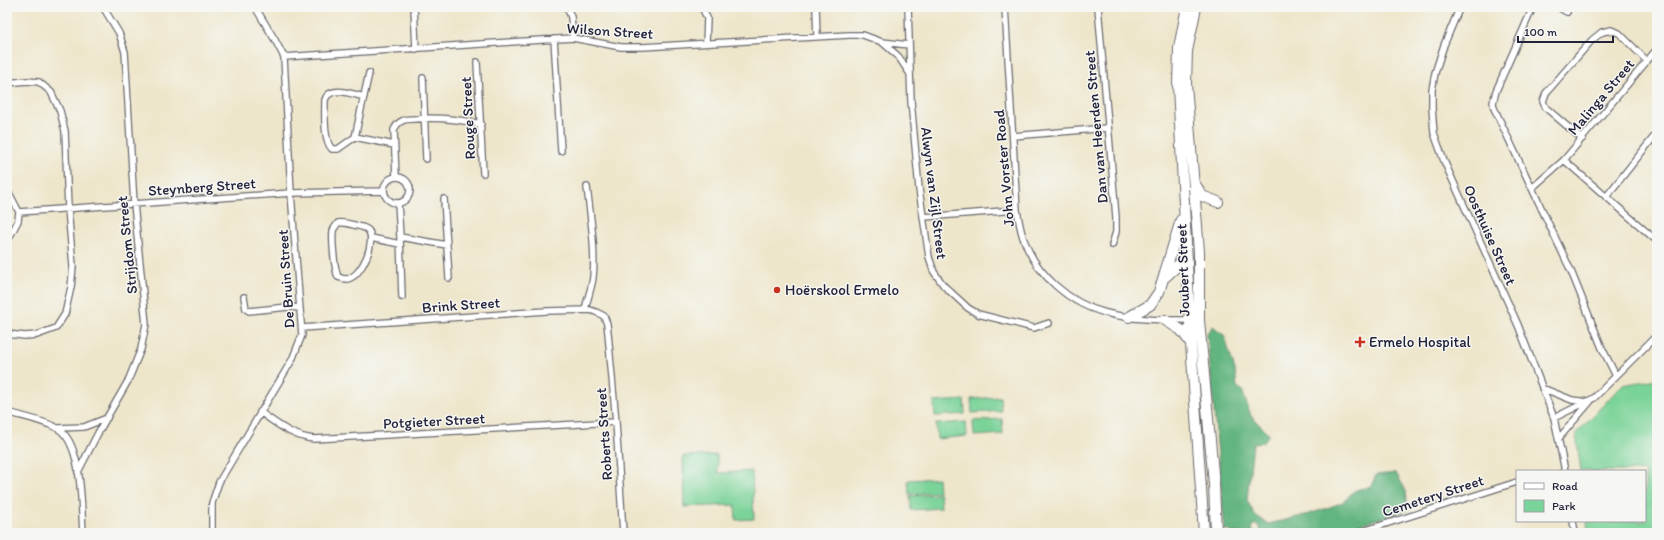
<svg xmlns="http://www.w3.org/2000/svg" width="1664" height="540" viewBox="0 0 1664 540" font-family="Itim,sans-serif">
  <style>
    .green { fill: #7ad398; stroke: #4e7a6a }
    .forest { fill: #63b580; stroke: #426c5e }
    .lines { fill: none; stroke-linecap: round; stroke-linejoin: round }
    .street-casing { stroke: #69676d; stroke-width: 8 }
    .highway-casing { stroke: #69676d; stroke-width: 12 }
    .street { stroke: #fff; stroke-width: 5.5 }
    .highway { stroke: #fff; stroke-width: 10 }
    .poi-dot { fill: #c8321e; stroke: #f6f6f2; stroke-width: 1.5 }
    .labels { text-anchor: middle; stroke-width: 3; stroke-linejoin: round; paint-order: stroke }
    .street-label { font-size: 15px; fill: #22223b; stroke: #f6f6f2 }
    .poi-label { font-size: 15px; fill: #22223b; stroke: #f6f6f2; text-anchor: start }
  </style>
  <rect width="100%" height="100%" fill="#f6f6f2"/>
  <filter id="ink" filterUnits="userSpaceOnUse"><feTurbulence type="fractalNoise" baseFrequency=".025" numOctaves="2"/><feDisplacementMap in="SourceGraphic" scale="8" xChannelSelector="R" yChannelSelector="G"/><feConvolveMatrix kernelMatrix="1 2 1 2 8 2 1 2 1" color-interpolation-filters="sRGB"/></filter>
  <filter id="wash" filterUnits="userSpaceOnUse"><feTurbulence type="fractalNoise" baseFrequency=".012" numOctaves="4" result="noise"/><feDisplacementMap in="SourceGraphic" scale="16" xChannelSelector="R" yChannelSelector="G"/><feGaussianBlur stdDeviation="0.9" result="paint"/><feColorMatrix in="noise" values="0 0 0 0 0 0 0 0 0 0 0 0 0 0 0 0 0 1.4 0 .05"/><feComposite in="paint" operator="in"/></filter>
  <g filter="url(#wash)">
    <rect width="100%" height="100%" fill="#eee6cb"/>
    <!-- green -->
    <path class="green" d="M1657,379v154h-69l-1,-12h58v-50h-64l-5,-37 46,-49z
      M1000,397l1,14 -29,2 -1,-14z
      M964,400l1,14 -30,2 -1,-14z
      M1002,419l1,15 -29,2 -1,-15z
      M966,422l1,14 -30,3 -1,-15z
      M717,455l1,18 34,-2 2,48 -18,1 -1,-15 -51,2 -1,-51z
      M938,478l1,14 -30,2 -1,-14z
      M940,494l1,14 -30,2 -1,-14z"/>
    <!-- forest -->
    <path class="forest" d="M1213,326l11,9 11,35 2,17 5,3 9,26 18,18 -5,8 -11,1 -6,57 7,14 14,10c23,-5 47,-11 70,-20 15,-5 8,-16 32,-16l6,-13 20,-2 10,18 2,19 -76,23h-70l-3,-7 -5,-2 -2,5 2,4h-22l-4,-4 -3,2 -18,-197z"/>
  </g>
  <g filter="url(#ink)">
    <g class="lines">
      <!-- street casing -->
      <g class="street-casing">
        <path id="street" d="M414,7l2,42
          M567,7l4,10 2,21
          M702,7l5,11 -1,25
          M816,7l1,30
          M908,7l3,94 8,88 10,68 5,15 10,14 24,22 10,6 56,14 15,-5
          M1005,7l12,203c2,10 3,20 7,30 12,34 46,64 82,73 27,7 57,7 85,7
          M1098,7l18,210v15l-4,13
          M1460,7l-16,38 -9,28 -3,17v18l2,25 10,28 74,164 36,93 11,53
          M1533,7l-37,84 -3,12 1,5 77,163 31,77 14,28
          M1558,7l9,5
          M554,39l7,112
          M883,43l15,13 12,18
          M284,57l289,-19 48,9h21l207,-12h14l19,7 27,3
          M477,62l6,111
          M423,78l3,81
          M7,83l20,-2 12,1 12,10 9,19 5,20 3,78 5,57 -2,21 -6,27 -9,14 -19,7 -12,1 -18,-2
          M364,97c-12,-3 -34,-12 -39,3 0,12 -2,41 7,49h6l17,-12 14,-64
          M1013,136l94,-8
          M355,137l39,8
          M1582,139l-36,-31 -3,-6 3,-9 46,-53 10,-8 9,-2 8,3 28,28
          M1564,160l93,81
          M384 190a13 13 0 1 1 26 0a13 13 0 1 1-26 0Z
          M396,177l-2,-47c2,-4 3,-7 8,-9 3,-2 8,-2 12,-2 24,-2 44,0 67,5
          M1532,188l32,-28 93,-111
          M7,189l12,23
          M1606,197l51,-64
          M444,199l5,79
          M398,203l2,34 2,60
          M19,212l272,-19 93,-2
          M924,217l93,-7
          M338,223c6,-1 11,1 16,2 4,1 11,2 14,5 9,10 -6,47 -21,49 -4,0 -6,-1 -9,-2 -4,-10 -6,-36 -5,-46 1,-3 3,-5 5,-8z
          M400,237l47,8
          M371,238l29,6
          M7,242l11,-21 1,-9
          M244,297l2,12 3,2 39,-4 12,1
          M585,310c2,-11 7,-22 8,-33 3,-26 -3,-64 -6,-90
          M302,328l244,-17 44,-1 6,2 8,4 3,8 1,9 8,89 7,111
          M1542,388l30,12 15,2
          M7,412c14,4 38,9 50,16 26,14 24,79 26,105
          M260,412c17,12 33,25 54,27l302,-17
          M1554,418l40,-20 63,-63
          M58,428l26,-1 23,-9
          M1559,438l31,-36
          M78,472l20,-39 30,-52 13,-32 5,-25 -12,-120 -9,-152 -6,-19 -16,-26
          M1573,521l2,12
          M212,533v-30l7,-21 73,-122 10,-25 -11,-142 -7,-136 -9,-17 -20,-33
          M1357,533l160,-51"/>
      </g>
      <!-- highway casing -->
      <g class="highway-casing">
        <path id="highway" d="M1187,7l-8,41 -1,38 13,257 13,190
          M1196,7l-9,44 -1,33 13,168v68l15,164 2,49
          M1195,184l7,12 16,6
          M1165,277l22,-20
          M1129,317l21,-12 9,-13 22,-72
          M1165,320l16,10 10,13"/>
      </g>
      <!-- street -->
      <use href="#street" class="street"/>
      <!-- highway -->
      <use href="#highway" class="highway"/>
    </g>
  </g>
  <!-- markers -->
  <g class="poi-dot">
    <circle cx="777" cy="290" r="4"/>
    <path d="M1358 336h4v4h4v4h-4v4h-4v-4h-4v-4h4z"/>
  </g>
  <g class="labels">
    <!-- street labels -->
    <g class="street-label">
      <text transform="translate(610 31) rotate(4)" y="5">Wilson Street</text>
      <text transform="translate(1601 97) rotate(-50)" y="5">Malinga Street</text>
      <text transform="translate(468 118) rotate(-93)" y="5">Rouge Street</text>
      <text transform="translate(1096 127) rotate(-95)" y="5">Dan van Heerden Street</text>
      <text transform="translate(1004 168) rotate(-95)" y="5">John Vorster Road</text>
      <text transform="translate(202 187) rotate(-4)" y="5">Steynberg Street</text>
      <text transform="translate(934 193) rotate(83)" y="5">Alwyn van Zijl Street</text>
      <text transform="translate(1490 235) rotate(66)" y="5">Oosthuise Street</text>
      <text transform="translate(127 245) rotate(-96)" y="5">Strijdom Street</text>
      <text transform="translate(1183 270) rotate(-92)" y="5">Joubert Street</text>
      <text transform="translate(286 279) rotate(-94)" y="5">De Bruin Street</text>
      <text transform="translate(461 305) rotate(-4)" y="5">Brink Street</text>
      <text transform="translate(434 421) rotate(-3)" y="5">Potgieter Street</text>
      <text transform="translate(604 434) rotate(-94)" y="5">Roberts Street</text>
      <text transform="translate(1433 496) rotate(-18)" y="5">Cemetery Street</text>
    </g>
    <!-- poi labels -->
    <g class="poi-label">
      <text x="785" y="295">Hoërskool Ermelo</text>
      <text x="1369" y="347">Ermelo Hospital</text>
    </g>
  </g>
  <!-- margin -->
  <rect width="1664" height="540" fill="none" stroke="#f6f6f2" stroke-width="24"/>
  <!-- legend -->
  <rect x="1516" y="470" width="130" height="52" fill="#f6f6f2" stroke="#a1a1a9"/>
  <rect x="1524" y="483" width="20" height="6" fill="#ffffff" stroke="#a1a1a9"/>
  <text x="1552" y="490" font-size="12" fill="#22223b">Road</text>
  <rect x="1524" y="500" width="20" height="12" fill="#7ad398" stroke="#a1a1a9"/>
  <text x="1552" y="510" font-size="12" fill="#22223b">Park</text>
  <!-- scale -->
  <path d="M1518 36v6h95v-6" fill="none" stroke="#22223b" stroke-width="2"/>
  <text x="1524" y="36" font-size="12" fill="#22223b" stroke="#f6f6f2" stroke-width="3" paint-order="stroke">100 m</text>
</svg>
